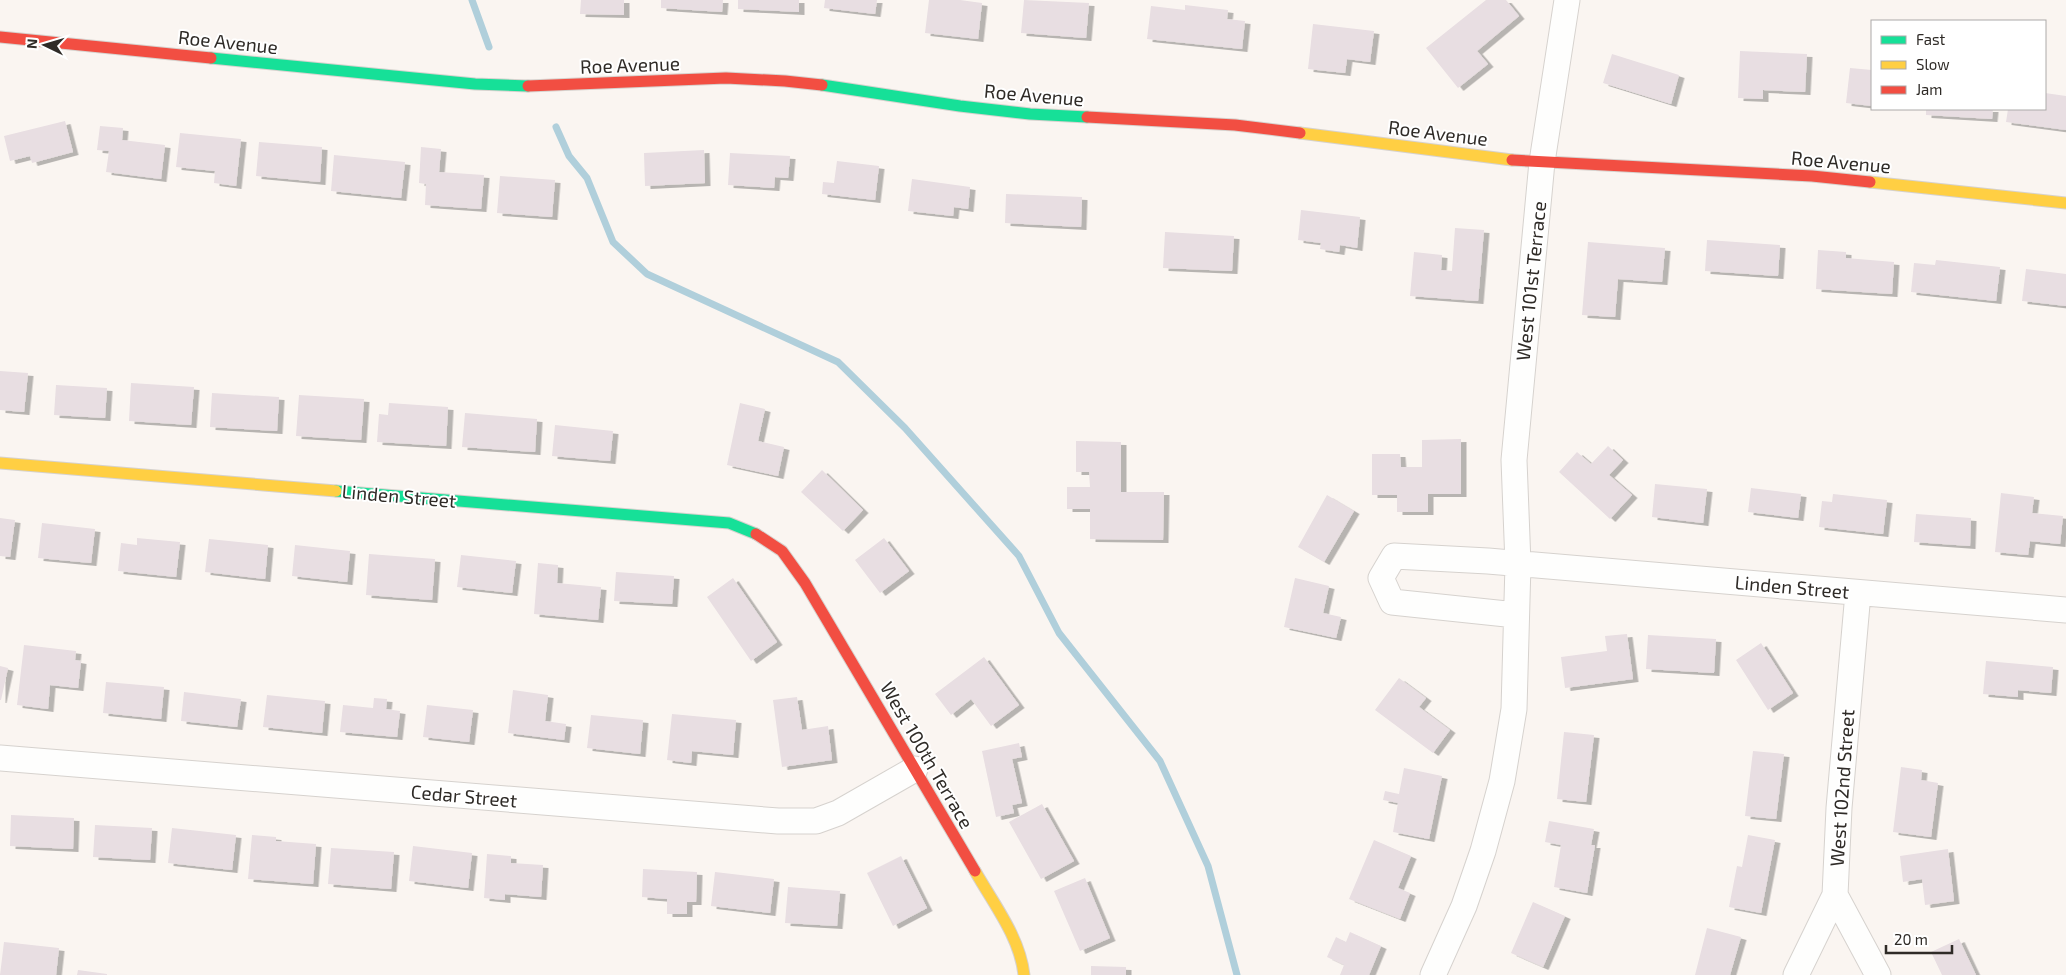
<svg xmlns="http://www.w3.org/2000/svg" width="2066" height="975" viewBox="0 0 2066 975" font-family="'Exo 2',sans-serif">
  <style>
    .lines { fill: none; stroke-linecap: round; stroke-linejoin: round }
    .stream { stroke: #b0cfdb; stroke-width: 7 }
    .building { fill: #e8dee2; filter: url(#shadow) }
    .street-casing { stroke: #d6d2ce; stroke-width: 27 }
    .fast-casing { stroke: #d6d2ce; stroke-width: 13 }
    .slow-casing { stroke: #d6d2ce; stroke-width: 13 }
    .jam-casing { stroke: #d6d2ce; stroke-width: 13 }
    .street { stroke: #fefefd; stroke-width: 25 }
    .fast { stroke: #16e098; stroke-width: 11 }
    .slow { stroke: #ffcf43; stroke-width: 11 }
    .jam { stroke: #f24e42; stroke-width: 11 }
    .labels { text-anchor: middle; stroke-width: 4; stroke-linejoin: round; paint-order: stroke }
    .street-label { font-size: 19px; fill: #2f2b27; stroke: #fff }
  </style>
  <defs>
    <filter id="shadow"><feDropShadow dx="5.5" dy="3" stdDeviation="0" flood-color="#0004"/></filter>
  </defs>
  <rect width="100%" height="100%" fill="#faf5f1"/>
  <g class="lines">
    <!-- stream -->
    <path class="stream" d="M472,0l17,47
      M556,127l13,29 18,22 26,64 34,32 191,88 67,66 114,128 40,77 101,128 48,105 29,109"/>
  </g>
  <!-- building -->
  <path class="building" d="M581,0h43v15l-44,-1z
    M661,0h62l-1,12 -61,-4z
    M738,0h61v12l-61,-3z
    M825,0h52l-2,14 -51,-6z
    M929,0h31l22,3 -4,36 -53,-6z
    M1024,0l65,3 -3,35 -65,-5z
    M1486,0h20l13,16 -42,35 11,13 -30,24 -32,-40z
    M1185,5l43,5 -1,9 18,2 -3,28 -95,-10 4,-33 34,4z
    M1313,24l61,7 -4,31 -23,-3 -2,14 -37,-4z
    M1740,51l67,3 -2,38 -42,-2v9l-25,-1z
    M1612,54l67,21 -8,29 -68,-21z
    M1850,68l22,2v36l-26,-3z
    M2045,93l21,3v34l-60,-8 2,-13h37z
    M1926,109h67l-1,10 -66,-4z
    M65,121l8,31 -41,11 -2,-7 -20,5 -6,-25z
    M100,126l23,2 -1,12 43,5 -4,34 -55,-7 3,-21 -12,-1z
    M180,133l61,6 -5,47 -22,-3 1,-12 -39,-4z
    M259,142l63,5 -2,35 -64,-6z
    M421,147l20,2 -2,23 45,3 -3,34 -56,-4 1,-21 -7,-1z
    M704,150l1,33 -60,3 -1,-33z
    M730,153l60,3 -2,22 -13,-1 -1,11 -46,-3z
    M334,155l71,7 -4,36 -70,-7z
    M837,161l42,5 -4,34 -53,-6 1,-12 11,1z
    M500,176l55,4 -3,37 -55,-4z
    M912,179l58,8 -2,22 -14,-2 -1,9 -45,-5z
    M1006,194l76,3 -1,30 -76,-4z
    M1301,210l59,7 -3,31 -17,-3 -1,7 -19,-3 1,-6 -23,-3z
    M1455,228l29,2 -6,71 -68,-5 4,-44 28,3 -1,15 11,1z
    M1165,232l69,4 -2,35 -69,-3z
    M1707,240l73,5 -2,31 -73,-5z
    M1588,242l77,6 -3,34 -44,-3 -3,38 -33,-2z
    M1818,250l28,2v6l48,4 -2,32 -76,-5z
    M1936,260l64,7 -4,34 -85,-9 3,-29 21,2z
    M2026,269l40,5v32l-44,-5z
    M0,371l28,2 -4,39 -24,-2z
    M131,383l63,4 -3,38 -62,-4z
    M56,385l51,3 -2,30 -51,-3z
    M212,393l67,4 -2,34 -67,-4z
    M299,395l65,4 -3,41 -65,-4z
    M389,403l59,4 -2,39 -69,-4 2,-28 9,1z
    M740,403l25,6 -7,32 26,6 -6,29 -51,-11z
    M465,413l72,6 -2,33 -73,-5z
    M555,425l58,6 -3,30 -58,-5z
    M1461,439v55h-33v18h-31v-17h-25v-41h28l1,13h21v-27z
    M1076,441l45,1v50h43l-1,48 -73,-1v-30h-23v-22h23l-1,-15h-13z
    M1608,446l15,14 -14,15 23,20 -22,24 -51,-47 18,-20 14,12z
    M822,470l41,40 -20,21 -42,-39z
    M1655,484l52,5 -4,34 -51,-6z
    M1751,488l50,6 -3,24 -50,-6z
    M2001,493l33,4 -2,16 31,3 -3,28 -30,-3 -2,14 -33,-3z
    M1833,494l54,6 -4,34 -64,-7 3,-26 10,1z
    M1327,495l27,16 -30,51 -26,-15z
    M1916,514l55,4 -1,28 -56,-4z
    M0,518l15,2 -5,37 -10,-1z
    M42,523l53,6 -4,34 -53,-5z
    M137,538l43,4 -4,35 -58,-6 3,-28 16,2z
    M884,538l25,33 -29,22 -25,-33z
    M209,539l59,6 -3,34 -60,-7z
    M295,545l55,6 -3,31 -55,-6z
    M369,554l66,5 -3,41 -66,-5z
    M461,555l55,6 -4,32 -55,-6z
    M538,563l20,2 -1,18 44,4 -3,33 -64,-6z
    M616,572l58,4 -2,28 -58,-3z
    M733,578l44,64 -26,19 -44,-64z
    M1295,578l34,8 -6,27 18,4 -5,21 -52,-11z
    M1627,634l6,45 -68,9 -4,-31 46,-6 -2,-15z
    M1648,635l68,4 -2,34 -68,-4z
    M1761,643l32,50 -25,17 -32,-50z
    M24,645l52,6 -1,9 6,1 -3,27 -28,-3 -2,24 -31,-4z
    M984,657l35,48 -28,21 -20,-27 -20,16 -16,-21z
    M1986,661l67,6 -2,26 -33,-3v7l-35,-3z
    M0,666l8,2 -7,32h-1z
    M1399,678l27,20 -7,9 31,23 -17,23 -58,-43z
    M106,682l58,5 -3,32 -58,-6z
    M513,690l35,5 -3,26 21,3 -2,16 -56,-7z
    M184,692l57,7 -4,28 -56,-6z
    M267,695l58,6 -3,32 -59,-6z
    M797,697l5,33 26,-4 4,34 -50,7 -9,-67z
    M374,698l13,1 -1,10 14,2 -3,26 -57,-5 3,-27 30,3z
    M427,705l46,5 -4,32 -46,-5z
    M672,714l64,6 -3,35 -41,-4 -1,12 -24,-3z
    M591,715l52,5 -3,34 -53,-6z
    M1564,732l30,3 -8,67 -29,-3z
    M1019,743l3,14 -10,2 10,44 -10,2 2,8 -18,4 -14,-66z
    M1753,751l31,3 -8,65 -31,-3z
    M1901,767l21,3 -1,10 17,3 -7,54 -38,-5z
    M1404,768l38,8 -13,63 -36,-7 5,-29 -15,-3 2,-9 14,3z
    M1042,804l32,57 -33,18 -32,-57z
    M11,815l63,3 -1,31 -63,-3z
    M1549,821l45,8 -3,16h4l-8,48 -33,-6 7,-42 -16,-3z
    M95,825l57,3 -2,32 -57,-3z
    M172,828l64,7 -4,35 -64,-7z
    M252,835l24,2v4l40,3 -3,40 -65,-5z
    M1748,835l27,5 -14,73 -32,-6 8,-41 5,1z
    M1374,840l37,16 -13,32 12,5 -10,26 -51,-20z
    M413,846l59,7 -4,35 -59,-7z
    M331,848l63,4 -3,37 -63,-5z
    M1948,849l6,52 -29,4 -3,-26 -19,3 -3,-26z
    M487,854l24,2v7l32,2 -2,32 -36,-3v6l-21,-2z
    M901,856l26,52 -34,18 -26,-53z
    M643,869l54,3 -1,30h-9v12h-20v-15l-25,-2z
    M715,872l59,7 -4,34 -59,-7z
    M1085,878l25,60 -30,13 -26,-60z
    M788,887l52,4 -3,35 -52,-3z
    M1533,902l32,14 -22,51 -32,-14z
    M1707,928l34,9 -11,38h-35z
    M1350,932l31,14 -12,29h-29l4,-10 -17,-8 9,-20 10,5z
    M1959,939l17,36h-34l-11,-23z
    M4,942l55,6 -3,27h-56z
    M1091,966l35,1v8h-35z
    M78,970l29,4v1h-30z"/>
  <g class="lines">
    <!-- street casing -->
    <g class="street-casing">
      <path id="street" d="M1516,615l-124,-13 -11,-24 13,-22 94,5 578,49
        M0,758l778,63h38l22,-8 77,-44
        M1835,895l43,80
        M1433,975l31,-69 19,-55 19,-70 12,-72 4,-145 -4,-104 28,-298 25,-162
        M1796,975l39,-80 4,-87 19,-215"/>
    </g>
    <!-- fast casing -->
    <g class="fast-casing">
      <path id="fast" d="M211,58l264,26 53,2
        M822,85l138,21 70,8 57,3
        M336,491l393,32 27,11"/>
    </g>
    <!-- slow casing -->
    <g class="slow-casing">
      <path id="slow" d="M1300,133l212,27
        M1870,182l196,21
        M0,463l336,28
        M975,871c18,32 45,66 49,104"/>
    </g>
    <!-- jam casing -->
    <g class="jam-casing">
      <path id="jam" d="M0,37l211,21
        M528,86l198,-8 59,3 37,4
        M1087,117l148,8 65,8
        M1512,160l300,16 58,6
        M756,534l26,17 23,32 170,288"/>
    </g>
    <!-- street -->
    <use href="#street" class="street"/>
    <!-- fast -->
    <use href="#fast" class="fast"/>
    <!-- slow -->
    <use href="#slow" class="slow"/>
    <!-- jam -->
    <use href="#jam" class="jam"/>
  </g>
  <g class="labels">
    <!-- street labels -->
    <g class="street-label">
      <text transform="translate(228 42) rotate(6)" y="7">Roe Avenue</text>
      <text transform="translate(630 65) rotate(-2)" y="7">Roe Avenue</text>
      <text transform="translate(1034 95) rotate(5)" y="7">Roe Avenue</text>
      <text transform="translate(1438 133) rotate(7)" y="7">Roe Avenue</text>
      <text transform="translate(1841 162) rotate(5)" y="7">Roe Avenue</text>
      <text transform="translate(1531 281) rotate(-84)" y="7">West 101st Terrace</text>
      <text transform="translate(399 496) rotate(5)" y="7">Linden Street</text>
      <text transform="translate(1792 587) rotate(5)" y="7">Linden Street</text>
      <text transform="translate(927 755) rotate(60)" y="7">West 100th Terrace</text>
      <text transform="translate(1842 788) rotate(-86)" y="7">West 102nd Street</text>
      <text transform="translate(464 796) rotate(5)" y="7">Cedar Street</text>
    </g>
  </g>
  <!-- legend -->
  <rect x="1871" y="20" width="175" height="90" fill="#ffffff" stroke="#acaaa9"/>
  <rect x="1881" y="36" width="25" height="8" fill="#16e098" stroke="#acaaa9"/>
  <text x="1916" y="45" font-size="15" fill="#2f2b27">Fast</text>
  <rect x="1881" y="61" width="25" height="8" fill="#ffcf43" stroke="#acaaa9"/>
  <text x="1916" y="70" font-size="15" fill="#2f2b27">Slow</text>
  <rect x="1881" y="86" width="25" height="8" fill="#f24e42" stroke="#acaaa9"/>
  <text x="1916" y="95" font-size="15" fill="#2f2b27">Jam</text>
  <!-- north arrow -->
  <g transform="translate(45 45) rotate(275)" stroke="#ffffff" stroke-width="4" paint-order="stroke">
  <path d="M0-4L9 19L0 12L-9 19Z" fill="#2f2b27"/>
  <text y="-8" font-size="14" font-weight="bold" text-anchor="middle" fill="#2f2b27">N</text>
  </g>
  <!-- scale -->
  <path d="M1886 945v8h66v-8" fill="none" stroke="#2f2b27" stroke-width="2.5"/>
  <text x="1894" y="945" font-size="15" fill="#2f2b27" stroke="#ffffff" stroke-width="4" paint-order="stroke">20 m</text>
</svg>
